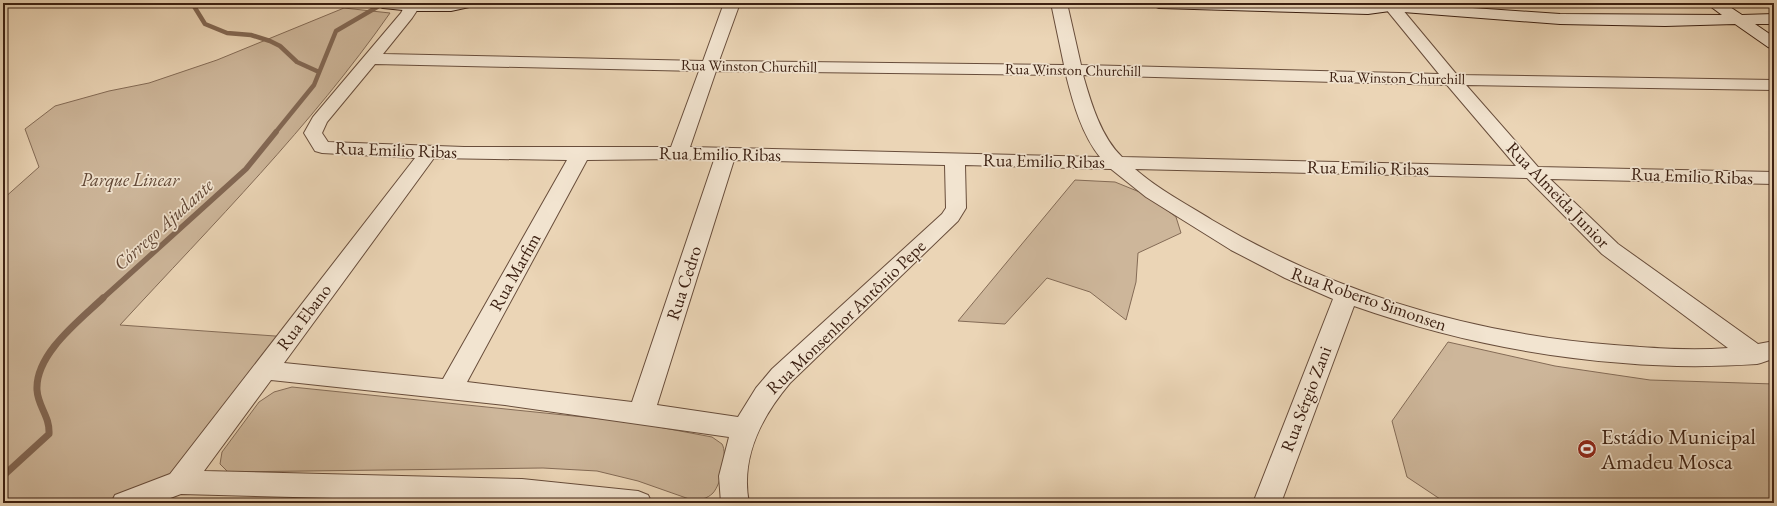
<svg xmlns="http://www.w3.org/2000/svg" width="1777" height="506" viewBox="0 0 1777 506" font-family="'EB Garamond',serif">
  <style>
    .green { fill: #cdb69a; stroke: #846b56 }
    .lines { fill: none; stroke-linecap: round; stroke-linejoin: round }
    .stream-far2 { stroke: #826753; stroke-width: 4.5 }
    .stream-far1 { stroke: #826753; stroke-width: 5.5 }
    .stream { stroke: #826753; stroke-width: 7 }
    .street-casing { stroke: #684d3b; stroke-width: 2 }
    .secondary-casing { stroke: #3c2012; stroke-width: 2 }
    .street { fill: #f2e4d0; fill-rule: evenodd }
    .secondary { fill: #f2e4d0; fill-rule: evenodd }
    .labels { text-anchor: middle; stroke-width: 3.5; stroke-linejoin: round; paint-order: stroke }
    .far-street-label { font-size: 15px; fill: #3c2012; stroke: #f2e4d0 }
    .street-label { font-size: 18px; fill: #3c2012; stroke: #f2e4d0 }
    .park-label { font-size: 18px; font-style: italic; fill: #604634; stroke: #f2e4d0 }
    .water-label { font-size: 19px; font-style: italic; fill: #5f4432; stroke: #f2e4d0 }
    .near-poi-label { font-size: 22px; fill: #3c2012; stroke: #f2e4d0; text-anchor: start }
  </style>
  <rect width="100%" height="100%" fill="#ebd5b6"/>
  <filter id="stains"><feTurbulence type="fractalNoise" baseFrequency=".005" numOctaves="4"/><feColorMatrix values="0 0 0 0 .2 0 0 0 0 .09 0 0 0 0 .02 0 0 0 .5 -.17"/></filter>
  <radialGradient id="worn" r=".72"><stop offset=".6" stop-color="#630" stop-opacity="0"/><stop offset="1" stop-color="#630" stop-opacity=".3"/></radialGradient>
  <!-- green -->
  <path class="green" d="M344,8l46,5c-79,113 -177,211 -270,312l169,12 -109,145 -74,21h-103v-304l36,-32 -14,-38 30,-23 54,-15 40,-8 68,-23z
    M1075,180l40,2 32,13 29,22 5,16 -43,20 -2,29 -10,38 -36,-28 -43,-14 -42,46 -47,-3z
    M1448,342l107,24 95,14 124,4v119h-328l-39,-26 -15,-56z
    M292,387l340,35 80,15 10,7c6,10 -1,40 -9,49 -6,6 -13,7 -21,7l-54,-19 -41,-10 -54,-3 -315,4 -8,-8 2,-12 37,-50 15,-10z"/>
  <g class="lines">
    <!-- stream-far2 -->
    <path class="stream-far2" d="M192,3l13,21 22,9 24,2 19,6 10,5 17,16 22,10
      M275,133l39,-48 22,-54 48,-28"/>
    <!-- stream-far1 -->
    <path class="stream-far1" d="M102,299l144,-130 30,-37"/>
    <!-- stream -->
    <path class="stream" d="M3,476l46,-42c1,-18 -11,-27 -12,-44 -2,-36 43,-70 66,-92"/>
    <!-- street casing -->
    <g class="street-casing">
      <path id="street" d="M406,3h16l-10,15 -29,36 320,7 21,-58h16l-21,58 345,4 -13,-62h16l14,62 358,9 -58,-71h16l60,72 317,5v10l-308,-5 72,82 236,5v12l-224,-5 68,65 140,100 16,-3v18c-6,1 -12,4 -17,5 -44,3 -89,3 -134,-1 -92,-7 -181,-26 -269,-57l-73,197h-28l80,-204 -48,-21 -54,-28 -85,-53 -35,-28 -146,-4 1,43 -8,13 -168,162c-28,33 -50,75 -41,120h-28l-2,-27 10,-39 -224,-32 -234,-25 -67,91 318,8 116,12 10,4 4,8h-127l-344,-9 -24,9h-46l4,-8 55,-21 245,-316 -93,-5 -7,-2 -11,-18 9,-16 88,-104zM375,64l324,7 -28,76h-207l-136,-5 -6,-9 5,-11zM716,71l350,4c7,28 16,60 34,82l-410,-10zM1083,75l364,10 69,81 -394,-9c-21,-20 -31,-54 -39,-82zM434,158l133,2 -124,219 -159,-16zM678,159l36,1 -82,242 -165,-20 120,-222zM734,160l211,5 1,43 -4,6 -170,155 -16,19 -18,29 -81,-12zM1135,169l392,9 75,76 126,94c-38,3 -76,0 -114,-3 -143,-11 -279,-52 -402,-125 -26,-16 -54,-31 -77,-51z"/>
    </g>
    <!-- secondary casing -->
    <g class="secondary-casing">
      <path id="secondary" d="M375,3h102l-3,3 -23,5h-38l-30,-3 -5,-2z
        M1151,3h250l159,11 162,1 -16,-12h18l18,12 32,-1v10h-19l19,13v12l-6,-2 -33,-23 -70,2 -105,-2 -170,-13 -22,3 -209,-6 -5,-2z"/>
    </g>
    <!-- street -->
    <use href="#street" class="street"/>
    <!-- secondary -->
    <use href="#secondary" class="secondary"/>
  </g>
  <!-- icons -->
  <defs>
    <g id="stadium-disc" transform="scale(1)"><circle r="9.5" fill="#8f2418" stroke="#f2e4d0"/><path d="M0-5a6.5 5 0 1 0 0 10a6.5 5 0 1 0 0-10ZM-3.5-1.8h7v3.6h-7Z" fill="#fff"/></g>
  </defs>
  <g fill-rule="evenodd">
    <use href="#stadium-disc" x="1587" y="449"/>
  </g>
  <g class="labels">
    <!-- far-street labels -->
    <g class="far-street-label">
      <text transform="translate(749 66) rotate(1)" y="5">Rua Winston Churchill</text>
      <text transform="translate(1073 70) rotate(1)" y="5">Rua Winston Churchill</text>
      <text transform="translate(1397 78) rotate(1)" y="5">Rua Winston Churchill</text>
    </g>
    <!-- street labels -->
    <g class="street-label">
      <text transform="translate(396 150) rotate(2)" y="6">Rua Emilio Ribas</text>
      <text transform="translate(720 154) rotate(1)" y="6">Rua Emilio Ribas</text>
      <text transform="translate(1044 161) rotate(1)" y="6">Rua Emilio Ribas</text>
      <text transform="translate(1368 168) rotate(1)" y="6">Rua Emilio Ribas</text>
      <text transform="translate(1692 176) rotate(2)" y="6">Rua Emilio Ribas</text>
      <text transform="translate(1558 195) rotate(46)" y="6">Rua Almeida Junior</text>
      <text transform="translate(515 272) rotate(-61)" y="6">Rua Marfim</text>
      <text transform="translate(684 283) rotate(-72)" y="6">Rua Cedro</text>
      <text transform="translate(1369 299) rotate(19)" y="6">Rua Roberto Simonsen</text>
      <text transform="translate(304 317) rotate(-53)" y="6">Rua Ebano</text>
      <text transform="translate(846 317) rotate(-44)" y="6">Rua Monsenhor Antônio Pepe</text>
      <text transform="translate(1306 399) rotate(-69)" y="6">Rua Sérgio Zani</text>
    </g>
    <!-- park labels -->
    <g class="park-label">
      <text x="130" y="186">Parque Linear</text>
    </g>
    <!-- water labels -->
    <g class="water-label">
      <text transform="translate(163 224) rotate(-42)" y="7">Córrego Ajudante</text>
    </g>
    <!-- near-poi labels -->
    <g class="near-poi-label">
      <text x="1601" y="444">Estádio Municipal<tspan x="1601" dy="25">Amadeu Mosca</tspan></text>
    </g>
  </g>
  <!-- margin -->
  <rect width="1777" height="506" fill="none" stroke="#ebd5b6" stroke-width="16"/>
  <rect x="4" y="4" width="1769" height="498" fill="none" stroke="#3c2012" stroke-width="2"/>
  <rect x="8" y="8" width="1761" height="490" fill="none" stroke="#3c2012"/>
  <rect width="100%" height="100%" filter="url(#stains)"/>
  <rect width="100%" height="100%" fill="url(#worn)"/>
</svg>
